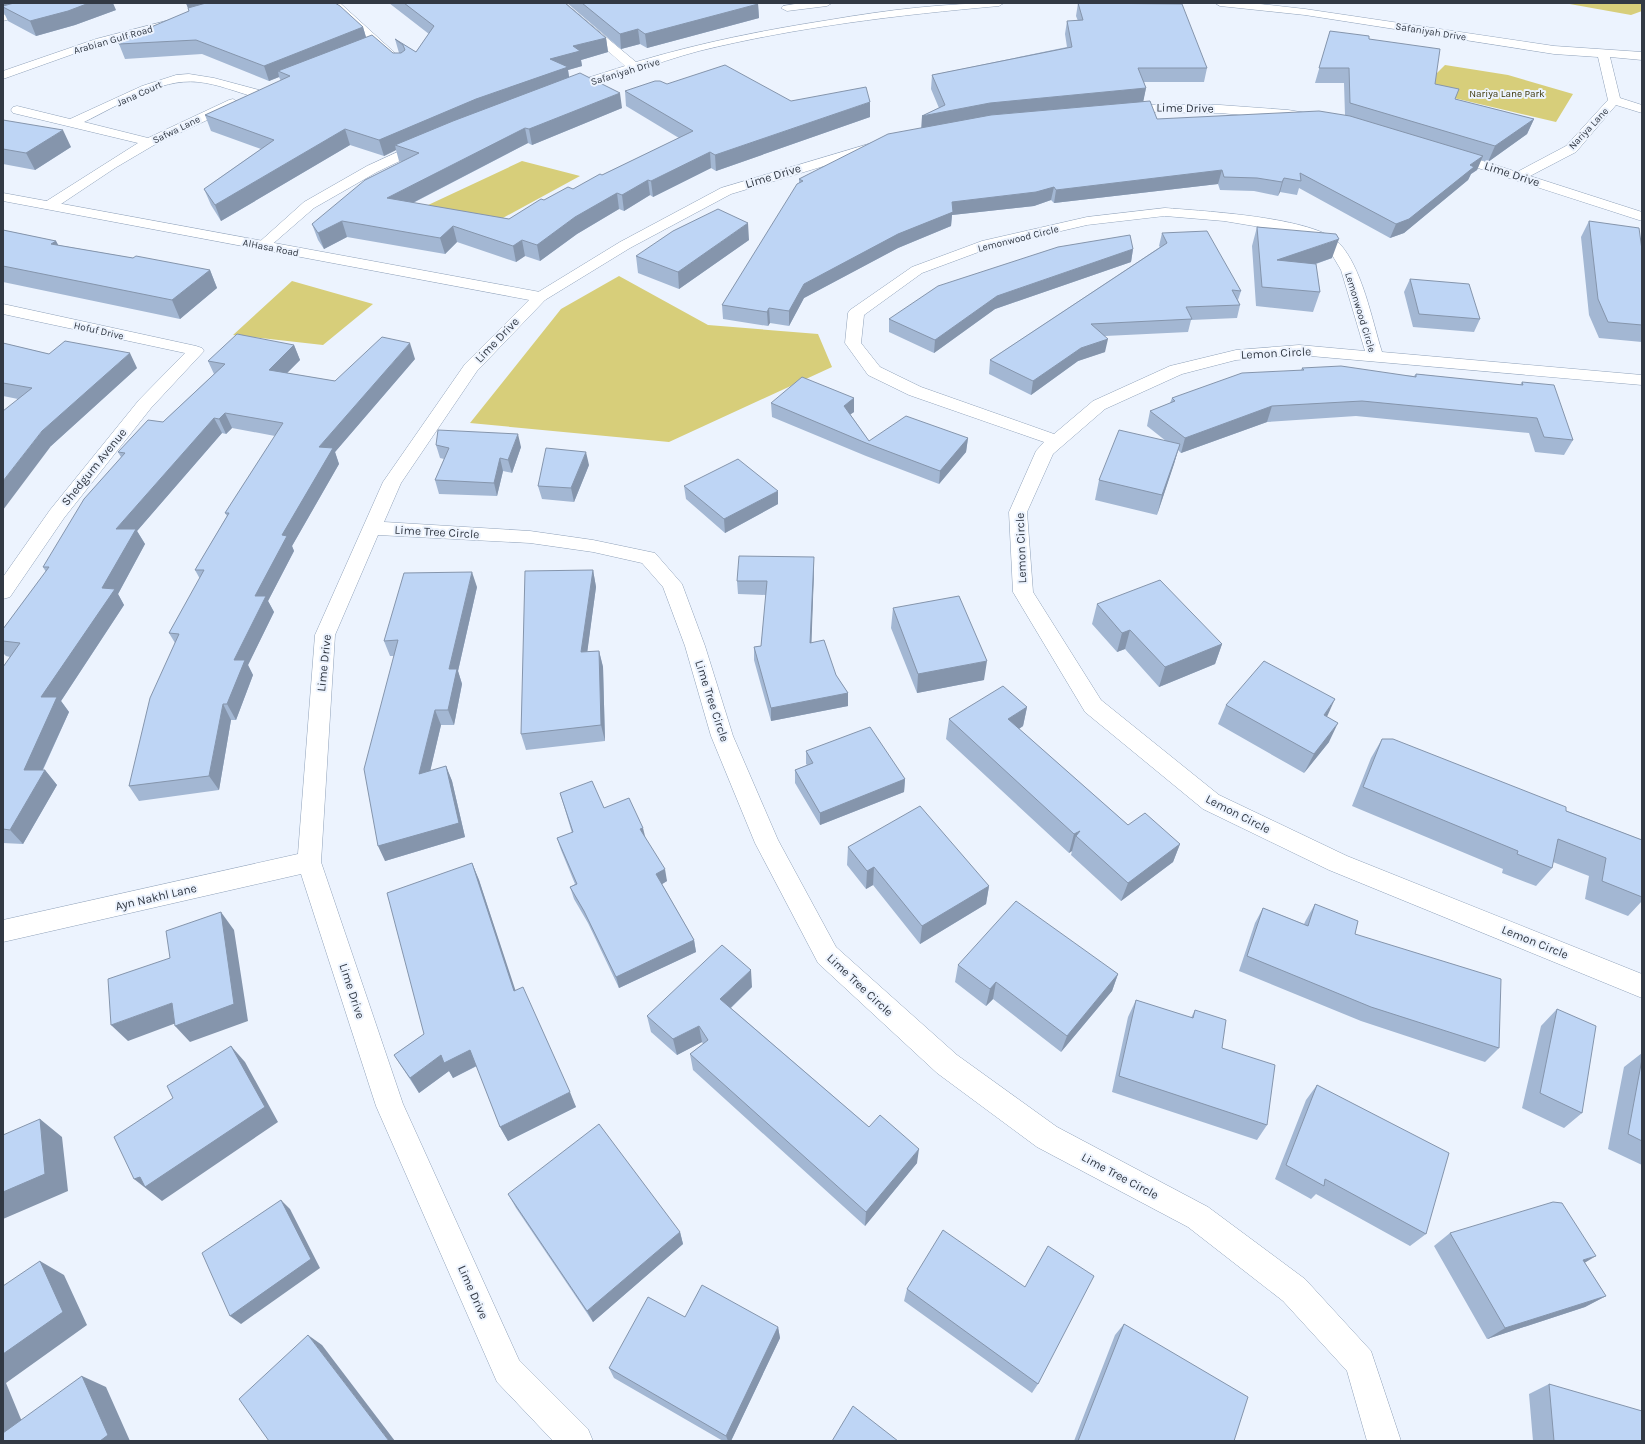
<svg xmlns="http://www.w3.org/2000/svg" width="1645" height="1444" viewBox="0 0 1645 1444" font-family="Karla,sans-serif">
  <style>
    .green { fill: #d7ce7a }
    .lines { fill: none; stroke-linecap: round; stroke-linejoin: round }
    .street-casing { stroke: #90a2ba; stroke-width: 1 }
    .secondary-casing { stroke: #90a2ba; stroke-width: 1 }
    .street { fill: #fff; fill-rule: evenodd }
    .secondary { fill: #fff; fill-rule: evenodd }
    .wall { fill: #a3b7d3 }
    .shaded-wall { fill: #8595ac }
    .building { fill: #bed5f5; stroke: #8595ac }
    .labels { text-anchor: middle; stroke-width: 4; stroke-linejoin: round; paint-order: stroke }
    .far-street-label { font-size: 10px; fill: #323944; stroke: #ecf3fe }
    .far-park-label { font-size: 10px; fill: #3d380a; stroke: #ecf3fe }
    .street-label { font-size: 12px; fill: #323944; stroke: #ecf3fe }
  </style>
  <rect width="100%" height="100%" fill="#ecf3fe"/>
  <!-- green -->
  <path class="green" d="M1564,3h78v8l-11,4z
    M1445,65l63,10 65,19 -17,28 -136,-32z
    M522,161l58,15 -79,43 -75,-13z
    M619,276l89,49 110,9 14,33 -163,75 -199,-19 91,-114z
    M292,281l81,23 -50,41 -90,-10z"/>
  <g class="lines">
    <!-- street casing -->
    <g class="street-casing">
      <path id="street" d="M44,3h17l-1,2 -57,16v-6z
        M328,3h12l55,50 2,2 -2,2h-8z
        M553,3h12l71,59c63,-19 128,-32 193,-42 58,-10 116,-17 175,-17l-5,3c-101,9 -202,21 -300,45 -45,12 -88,30 -133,42l-6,-4 2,-3 63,-20z
        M801,3h31l-5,3 -40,5 -6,-3 2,-2z
        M1215,3h36l54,6 249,37 88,6v8l-32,-3 10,41 22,7v8l-26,-8 -40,47 -46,24 112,36v9l-195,-63 -2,-3 2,-3 5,-1 65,21 49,-26 42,-46 -10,-43 -44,-3 -249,-39 -85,-9z
        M189,74l25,4 45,12 2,3 -6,4c-19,-5 -37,-13 -57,-15 -39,-4 -80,24 -114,40l64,16 81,-38 4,-1 6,4 -2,3 -83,39 -39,23 -60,40h-10l-2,-3 2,-3 93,-59 -125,-30 -2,-3 2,-3 4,-1 53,13 72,-33 34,-11z
        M1124,105h96l68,5 25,4 2,3 -6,4 -89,-8 -100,-1 -2,-3 2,-3z
        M426,139l7,4 -2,3 -54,26 -63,36 -46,40h-10l-2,-3 48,-43 63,-36z
        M882,140l5,1 2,3 -2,3 -156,47 -101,54 -85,52 -68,71 -76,112 -17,39 146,9 63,9 62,13 27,31 23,62 28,90 45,104 58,107 121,108 100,72 151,80 97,72 66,72 30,90h-34l-20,-70 -64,-70 -95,-74 -151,-80 -100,-74 -119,-110 -63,-120 -44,-107 -26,-90 -22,-59 -21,-24 -49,-11 -63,-9 -152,-8 -43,100 -14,227 82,242 116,256 69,69 5,12h-40l-56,-59 -121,-276 -75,-232 -298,68v-22l295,-66 17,-219 68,-153 82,-118 70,-70 85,-52 101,-54z
        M1165,208c37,3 150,9 174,35 23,24 33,77 43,109l260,23v10l-343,-30 -63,5 -54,14 -77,35 -52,45 -26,58 6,80 68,108 118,95 128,61 295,118v24l-313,-128 -126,-61 -118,-97 -72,-120 -4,-80 27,-61 8,-9 -135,-47 -41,-20 -23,-32 3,-30 2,-3 62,-43 70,-26 105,-24zM1165,216l59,5 78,13 26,14 13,22 24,81 -66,-6 -63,5 -66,16 -77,35 -39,33 -133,-47 -41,-20 -19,-24 3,-28 58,-42 70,-26 95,-22z
        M3,304l193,42 6,2 2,3 -53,57 -87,110 -54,79 -7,2v-22l47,-67 89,-110 46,-47 -182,-39z"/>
    </g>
    <!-- secondary casing -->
    <g class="secondary-casing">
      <path id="secondary" d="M174,19l6,3 -2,2 -74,19 -101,36v-8l93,-32z
        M3,193l537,99 5,2 3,3 -3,3 -5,2 -537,-101z"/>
    </g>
    <!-- street -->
    <use href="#street" class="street"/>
    <!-- secondary -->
    <use href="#secondary" class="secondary"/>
  </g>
  <!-- wall -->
  <path class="wall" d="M3,3l113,7 -41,15 -39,11 -28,-15 -4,-8h-1z
    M186,3h149l28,24 3,10 27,16h6l-4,-14 21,13 13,-18 -40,-31h176l41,35 2,14 -27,8 1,6 -14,4 1,7 53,31 -90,37 -4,-2 -115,60 96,16 35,-19 29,-11 106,-51 -53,-32 -1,-15 42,-7 124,17 79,16 -154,54 -5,-3 -58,29 -3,-2 -26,16 -5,-2 -42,25 -37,27 -15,-5 -9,6 -59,-20 -12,12 -98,-17 -23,12 -6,-9 -6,-16 90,-62 -3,-1 -3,-11 -12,6 -34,-11 -129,76 -10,-16 -7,-16 57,-40 -50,-18 -6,-16 76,-34 -2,-4 -10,4 -67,-27 -77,5 -6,-15 70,-33z
    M567,3h191l1,15 -112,30 -7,-4 -19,5z
    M1078,3l129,65 -3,14h-60l2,6 -3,13 14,18 188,-4 -1,-32h-29l15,-52 39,8 66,45 20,15 79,20 -7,15 -39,28 -7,-2 -4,10 -6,4 -3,6 -64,53 -14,5 -91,-50 -2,7 -17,-3 -2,4 -24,-5 -34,-1 -2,-6 -164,19 -3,-3 -17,6 -82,9 -1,11 -53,22 -94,50 -15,28 -19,-3 -2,3 -45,-7 -1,-14 77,-122v-4l123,-51v-12l17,-8 -8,-19 1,-14 135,-28 -2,-13 2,-13h11l-2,-5z
    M3,120l68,27 -36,23 -32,-6z
    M1589,221l53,29v92l-43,-4 -10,-23 -8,-78z
    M1257,227l75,31 -16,6 4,28 -7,20 -57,-6 -4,-60z
    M3,230l53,11 2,4 75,13 77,12 7,18 -37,31 -177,-37z
    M1162,233l79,58 -3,9 2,5 -3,13 -46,2 -3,12 -83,4v16l-27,9 -47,34 -42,-21 1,-14 170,-113 -1,-1z
    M749,240l-70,49 -41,-16 -2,-17z
    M1133,249l-2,13 -136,47 -61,44 -45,-21v-13z
    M1410,279l70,40 -6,13 -61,-5 -9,-35z
    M3,343l46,11 88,14 -86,78 -33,-47 -15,-3z
    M294,345l6,15 -13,13 48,8 80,-22 -80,93 4,12 -47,82 2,5 -26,50 6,11 -26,53 5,10 -17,45h-5l-12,70 -80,11 -10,-15 46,-143 -6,-10 31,-54 -5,-9 32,-54 -2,-3 50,-77 -43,-8 -6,6 -4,-1 -85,98 8,13 -27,50 6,11 -63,96 8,11 -26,58h2l12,15 -34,59 -20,-1v-176l7,-10 -4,-1 -3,-3v-24l43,-57 -3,-5 78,-110 -3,-5 45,-30 51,-48 -6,-13z
    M1302,368l112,8 2,-2 104,11 2,-3 51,58 -9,15 -29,-3 -6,-19 -173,-17 -89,6 -86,31 -3,-3 -4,14 -17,51 -62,-15 4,-20 67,-39 -19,-15 3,-15 20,-8 2,-5 129,-28z
    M854,398v14l-4,2 19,27 99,-3 -2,14 -27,32 -73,-28 -94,-39 -1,-14z
    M436,445l85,2 -9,26 -9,-2 -6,25 -58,-2 -4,-14 9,-21 -4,-1z
    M589,465l-15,37 -32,-3 -4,-13z
    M684,486l94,18 -53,29 -39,-34z
    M593,570l3,17 -9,65 12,-1 4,16 2,74 -79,9 -5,-16z
    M814,571l-3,72 25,32 12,18v13l-77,15 -17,-61v-13l7,-1 5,-51 -28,-1 -1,-13z
    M477,587l-19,84 4,13 -8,41h-13l-11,46 16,-5 6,15 13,56 -80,24 9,-205h-4l-6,-15z
    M1097,604l125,40 -7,20 -56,23 -34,-38 -8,3 -25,-28z
    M893,608l91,72 -67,13 -26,-65z
    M1226,705l101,12 2,25 -25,31 -86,-49z
    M1027,707l-4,19 -4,3 109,96 52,19 -7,18 -52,39 -50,-46 1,-4 -3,2 -123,-114 3,-20z
    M1382,739l260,101v61l-14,15 -43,-17 4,-23 -36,-14 -1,6 -16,18 -34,-13 1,-4 -151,-63 19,-48z
    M806,751l99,28 -1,13 -84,33 -25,-42v-13l12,-5 -1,-1z
    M560,793l44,15 42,31 21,42 -5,3 32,56 2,12 -77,36 -31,-65 -14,-24 -4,-12 5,-3 -14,-34 -4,-12 15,-5z
    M848,847l141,39 -3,18 -66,40 -47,-59 -7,4 -19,-24z
    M472,863l7,17 36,111 61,116 -68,34 -8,-14 -23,-61 -24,12 -4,-7 -30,22 -25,-38 30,-21z
    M1315,904l40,30 144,114 -14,14 -124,-41 -122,-50 16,-48 8,-15 41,16 2,-4z
    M958,965l160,9 -6,17 -51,61 -68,-53 -7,7 -31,-24z
    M752,987l-21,21 138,119 48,36 -52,63 -172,-156 -3,-16 13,-10 -1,-2 -25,13 -26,-23 -4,-16z
    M1136,1000l55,18 4,-8 27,38 45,77 -10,15 -145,-48 16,-75z
    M1557,1009l25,104 -18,15 -42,-20 19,-82z
    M1642,1053v112l-34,-16 16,-82z
    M1317,1085l109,149 -16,12 -94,-52 -5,5 -36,-20 31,-79z
    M508,1194l172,38 3,12 -90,78 -77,-114z
    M1450,1233l135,30 21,33 -21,11 -98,32 -53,-93z
    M1025,1287l13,97 -6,9 -128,-92 3,-12z
    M685,1317l93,10 2,11 -49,103h-8l-109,-63 -5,-10z
    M1124,1324l110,117h-160l41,-106z
    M1549,1384l93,57h-109l-4,-47z"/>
  <!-- shaded-wall -->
  <path class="shaded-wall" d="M3,3h36l-36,4z
    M89,3h24l3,7 -41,15 -39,11 -6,-15z
    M186,3h44l-40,10z
    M758,4l1,14 -112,30 -2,-14z
    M363,27l4,14 -89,30 1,6 -10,4 -5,-15z
    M638,29l2,15 -19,5 -1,-15z
    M606,38l2,14 -27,8 1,6 -14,4 2,13 -175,62 1,5 -12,6 -5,-16 171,-81 23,-13z
    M1146,88l-3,15 -222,28 1,-15 68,-13z
    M620,93l2,15 -90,37 -3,-16z
    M870,102v15l-154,54 -1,-16z
    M1534,119l-7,15 -39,28 7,-16z
    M525,128l3,15 -137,71 -4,-16z
    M345,129l5,16 -129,76 -6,-16z
    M63,130l8,17 -36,23 -9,-17z
    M710,152l1,16 -58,29 -2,-16z
    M1483,156l-6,14 -6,4 -3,6 -64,53 -14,5 6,-14 74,-59z
    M1222,170l-4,14 -164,19 2,-13z
    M1284,178l-4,14 -2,4 4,-14z
    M648,180l2,15 -26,16 -2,-16z
    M1054,187l-3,13 -17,6 -82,9 -1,11 -53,22 -94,50 -15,28v-15l15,-27 148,-82z
    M617,193l2,16 -42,25 -37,27 -3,-16 38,-28z
    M342,221l5,16 -23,12 -6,-16z
    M748,223l1,17 -70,49 -1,-17z
    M453,226l4,16 -12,12 -5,-16z
    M1339,239l-7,19 -61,21 6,-19z
    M522,240l3,16 -9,6 -3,-16z
    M56,241l9,17 -14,-14z
    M1133,249l-2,13 -136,47 -61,44 1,-13 62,-44z
    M210,270l7,18 -37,31 -8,-19z
    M769,308l1,15 -2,3 -1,-14z
    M1108,339l-3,13 -27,9 -47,34 2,-14 48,-33z
    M410,343l5,16 -80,93 4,12 -47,82 2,5 -26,50 6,11 -26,53 5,10 -17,45 -9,-16 7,-44 21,-64 64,-149z
    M294,345l6,15 -25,25 -6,-15z
    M130,353l7,15 -86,78 -48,64v-29l39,-50z
    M854,398v14l-10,7v-13z
    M1272,406l-5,16 -86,31 4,-15z
    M225,413l7,15 -6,6 -7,-15z
    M214,418l8,15 -85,98 8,13 -27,50 6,11 -63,96 8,11 -33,72 -12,-14 17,-73 61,-109 14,-59z
    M518,434l3,13 -9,26 -4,-13z
    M968,438l-2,14 -27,32 1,-13z
    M1180,444l-6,20 -17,51 5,-20z
    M586,452l3,13 -15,37 -3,-14z
    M500,458l3,13 -6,25 -3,-13z
    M778,491v13l-53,29 -1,-14z
    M814,557v14l-3,85 -1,-13z
    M593,570l3,17 -11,82 -4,-17z
    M472,572l5,15 -19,84 4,13 -8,41 -6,-15 1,-41z
    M1130,630l-5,19 -8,3 5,-19z
    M1222,644l-7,20 -56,23 6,-20z
    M599,651l4,16 2,74 -4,-16z
    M987,661l-3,19 -67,13 1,-19z
    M848,693v13l-77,15v-13z
    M1335,699l-9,20 -2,-4z
    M223,704l8,16 -12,70 -10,-14z
    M1027,707l-4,19 -18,12 3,-19z
    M435,710l6,15 -15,64 -7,-15z
    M1338,723l-9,19 -25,31 10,-19z
    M446,766l6,15 13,56 -80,24 -7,-15z
    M45,770l12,15 -34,59 -13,-14z
    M905,779l-1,13 -84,33v-12z
    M643,828l3,12 -6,-11z
    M1080,831l-4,5 -4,15 -3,2 5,-19z
    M1180,844l-7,18 -52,39 7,-18z
    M472,863l7,17 42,127 -7,-16z
    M874,867l-1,18 -7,4 1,-18z
    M665,869l2,12 -8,5 -3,-12z
    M989,886l-3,18 -66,40 2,-18z
    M221,912l13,18 14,91 -58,21 -15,-16z
    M694,940l2,12 -77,36 -3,-11z
    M751,970l1,17 -29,28 -3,-16z
    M1118,974l-6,17 -51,61 6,-16z
    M996,982l-3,17 -7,7 4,-17z
    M172,1003l15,16 -59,22 -17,-16z
    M699,1026l3,16 -25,13 -4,-16z
    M231,1046l14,16 33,60 -116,79 -28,-22z
    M470,1050l8,15 -25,13 -4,-7 -30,22 -9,-15 31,-23z
    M570,1092l6,15 -68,34 -8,-14z
    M40,1119l22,18 6,54 -65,28v-27z
    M919,1149l-2,14 -52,63 1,-14z
    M281,1200l9,9 30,59 -79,56 -11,-8z
    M680,1232l3,12 -90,78 -6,-11z
    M1596,1256l-20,12 7,-8z
    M40,1261l24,14 23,50 -81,58 24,58h-6l-21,-8v-79z
    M1606,1296l-21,11 -98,32 18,-11z
    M778,1327l2,11 -49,103h-3l-2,-5z
    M308,1335l14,10 73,96h-6z
    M82,1376l24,11 24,54h-30z"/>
  <!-- building -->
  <path class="building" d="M14,3h75l-21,8 -38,10 -27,-14v-1z
    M206,3h129l5,3 23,21 -99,39 -68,-26 -77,4 -1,-3 71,-30 -1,-3z
    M404,3h161l41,35 -33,8 7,5 -30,8 18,8 -92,32 -97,41 -34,-11 -130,76 -11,-16 70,-49 -69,-25 85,-39 -12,-5 94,-36 21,18h8l4,-3 -2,-5 -8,-6 21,13 18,-26z
    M582,3h176v1l-113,30 -7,-5 -18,5z
    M1078,3l104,1 25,64h-69l8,20 -156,15 -68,13 23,-11 -13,-30 140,-28 -5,-26 16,-1z
    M1330,31l39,5v3l71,10 -5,35 24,5 -4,10 79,20 -39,27 -145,-43 -1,-35h-30z
    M725,65l66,36 75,-14 4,15 -155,53 -5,-3 -59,29 -3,-1 -26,15 -5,-2 -42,24 -38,28 -15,-5 -9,6 -60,-20 -13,12 -98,-17 -24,12 -6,-9 53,-44 54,-27 -24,-8 58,-24 127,-48 40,20 -91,36 -4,-1 -138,70 122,21 32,-20 3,1 24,-13 5,2 27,-15 2,1 91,-44 -68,-40 30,-10h5l7,3z
    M1150,101l7,18 162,-8 31,5 133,40 -13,9 4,2 -65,52 -13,5 -96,-51 1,8 -17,-3 -2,4 -25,-4 -33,-1 -2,-7 -166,20 -2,-3 -18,5 -84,10 1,10 -55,22 -94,50 -15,27 -20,-3 -2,4 -45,-7 75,-121 6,-3 -4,-2 89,-45 103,-19z
    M3,120l60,10 -37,23 -23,-4z
    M718,209l30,14 -70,49 -42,-16 37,-25z
    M1589,221l50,7 3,22v75l-34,-3 -10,-23z
    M1257,227l79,7 3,5 -62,21 39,4 4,28 -58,-5z
    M3,230l53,11 -5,3 82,14 3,-2 74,14 -38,30 -169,-34z
    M1207,231l34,60 -9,-1 8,15 -54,2 6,12 -101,5 17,15 -27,9 -48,33 -43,-21 177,-117 -5,-10z
    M1130,235l3,14 -136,47 -62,44 -46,-21 49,-33 120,-39z
    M1410,279l59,5 11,35 -61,-5z
    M237,334l57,11 -25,25 66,11 47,-44 28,6 -91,104 14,1 -51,87 5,1 -32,60h11l-32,64h11l-18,44h-4l-14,72 -80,10 21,-88 29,-64 -10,-1 35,-63h-9l34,-57h-4l58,-90 -58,-10 -6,6 -5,-1 -98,111h20l-34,59 13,1 -74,108h16l-33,73h21l-35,60 -7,-1v-162l17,-24 -17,-2v-12l46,-62h-6l41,-68 41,-46 -7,-1 30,-32 15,2 62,-58 -17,-3z
    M65,341l65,12 -88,78 -39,50v-70l29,-23 -29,-5v-40l46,11z
    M1341,366l75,11v-3l107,11 -1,-3 32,3 19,55 -29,-3 -7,-19 -175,-17 -90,5 -87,32 -35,-27 25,-10 -3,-3 70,-25 62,-3 -2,-2z
    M802,377l52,21 -10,8 25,35 37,-25 62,22 -28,33 -74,-28 -95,-40z
    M438,430l80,4 -10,26 -8,-2 -6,25 -59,-3 14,-32 -13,-3z
    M1119,430l61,14 -18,51 -63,-15z
    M546,448l40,4 -15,36 -33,-2z
    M738,459l40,32 -54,28 -40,-33z
    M739,556l75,1 -4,86 14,-3 12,35 12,18 -77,15 -17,-61 7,-1 6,-65h-30z
    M593,570l-12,82 18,-1 2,74 -80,9 4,-163z
    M472,572l-23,97h8l-9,41h-13l-16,64 27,-8 13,57 -81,23 -14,-77 34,-129 -14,1 20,-68z
    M1160,580l62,64 -57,23 -35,-37 -8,3 -25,-29z
    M959,596l28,65 -69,13 -25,-66z
    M1264,661l71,38 -11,16 14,8 -24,31 -88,-49z
    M1003,686l24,21 -19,12 120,106 17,-12 35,31 -52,39 -52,-47 4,-5 -6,3 -125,-115z
    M870,727l35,52 -85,34 -25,-43 18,-7 -7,-12z
    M1382,739h11l173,68v4l76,29v57l-40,-16 4,-23 -48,-19 -6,29 -35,-14 1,-3 -155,-64z
    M592,781l12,27 25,-10 14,30 -3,1 25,40 -9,5 38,66 -78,37 -32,-66 -14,-24 7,-3 -20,-46 16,-6 -13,-39z
    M920,806l69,80 -67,40 -48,-59 -7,4 -19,-24z
    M472,863l42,128 9,-4 47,105 -70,35 -30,-77 -26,13 -3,-8 -31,23 -16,-23 30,-21 -37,-141z
    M1016,901l102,73 -51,62 -71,-54 -6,7 -32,-24z
    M1315,904l43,17 -3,13 146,45 -2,69 -128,-41 -124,-51 16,-48 45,18z
    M221,912l13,92 -59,22 -3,-23 -61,22 -3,-46 62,-21 -4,-27z
    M722,945l29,25 -31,29 149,128 11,-12 39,34 -53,63 -176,-158 18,-14 -9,-14 -26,13 -26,-23z
    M1136,1000l57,18 2,-8 31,10 -4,28 53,17 -8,60 -148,-49z
    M1557,1009l39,17 -14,87 -42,-20z
    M231,1046l34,61 -120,80 -5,-10 -6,2 -20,-42 59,-39 -6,-12z
    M1642,1059v82l-14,-7z
    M1317,1085l132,68 -23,81 -101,-55 -1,7 -38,-21z
    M40,1119l5,55 -42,18v-57z
    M599,1124l81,108 -93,79 -79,-117z
    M281,1200l30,59 -81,57 -28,-63z
    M1553,1202l9,1 34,53 -13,4 23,36 -101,32 -55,-95z
    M943,1230l82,57 23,-41 46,30 -56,108 -131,-95z
    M40,1261l23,51 -60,42v-68z
    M702,1285l76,42 -52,109 -117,-68 39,-71 37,20z
    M1124,1324l124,73 -14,44h-156z
    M308,1335l81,106h-120l-30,-42z
    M82,1376l26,59 -8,6h-97v-8z
    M1549,1384l93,27v30h-88z
    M853,1406l45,35h-66z"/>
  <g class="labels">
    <!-- far-street labels -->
    <g class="far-street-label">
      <text transform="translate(1431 31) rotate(9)" y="4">Safaniyah Drive</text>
      <text transform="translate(113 39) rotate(-16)" y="4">Arabian Gulf Road</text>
      <text transform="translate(625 71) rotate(-17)" y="4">Safaniyah Drive</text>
      <text transform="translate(139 93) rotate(-24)" y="4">Jana Court</text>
      <text transform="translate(1588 128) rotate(-47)" y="4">Nariya Lane</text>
      <text transform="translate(176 129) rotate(-26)" y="4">Safwa Lane</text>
      <text transform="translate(1018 238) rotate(-14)" y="4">Lemonwood Circle</text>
      <text transform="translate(271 247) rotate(11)" y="4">AlHasa Road</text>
      <text transform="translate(1361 312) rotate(73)" y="4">Lemonwood Circle</text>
      <text transform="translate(99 330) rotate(13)" y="4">Hofuf Drive</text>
    </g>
    <!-- far-park labels -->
    <g class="far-park-label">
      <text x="1507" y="97">Nariya Lane Park</text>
    </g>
    <!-- street labels -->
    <g class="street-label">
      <text transform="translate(1185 108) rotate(1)" y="4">Lime Drive</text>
      <text transform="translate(1512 174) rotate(18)" y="4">Lime Drive</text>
      <text transform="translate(773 176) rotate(-17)" y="4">Lime Drive</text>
      <text transform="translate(497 340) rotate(-46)" y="4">Lime Drive</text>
      <text transform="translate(1276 353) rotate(-3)" y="4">Lemon Circle</text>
      <text transform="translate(94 467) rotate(-51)" y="4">Shedgum Avenue</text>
      <text transform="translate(437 532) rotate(3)" y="4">Lime Tree Circle</text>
      <text transform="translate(1021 548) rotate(-92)" y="4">Lemon Circle</text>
      <text transform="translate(324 663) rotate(-84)" y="4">Lime Drive</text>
      <text transform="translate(712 701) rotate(72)" y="4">Lime Tree Circle</text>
      <text transform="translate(1238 814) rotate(27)" y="4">Lemon Circle</text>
      <text transform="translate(156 897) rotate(-13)" y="4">Ayn Nakhl Lane</text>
      <text transform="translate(1535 942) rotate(22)" y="4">Lemon Circle</text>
      <text transform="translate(860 985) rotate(43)" y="4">Lime Tree Circle</text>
      <text transform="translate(352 991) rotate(72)" y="4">Lime Drive</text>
      <text transform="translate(1120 1176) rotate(28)" y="4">Lime Tree Circle</text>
      <text transform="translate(473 1292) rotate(66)" y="4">Lime Drive</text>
    </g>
  </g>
  <!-- border -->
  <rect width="1645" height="1444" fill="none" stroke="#323944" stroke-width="8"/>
</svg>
